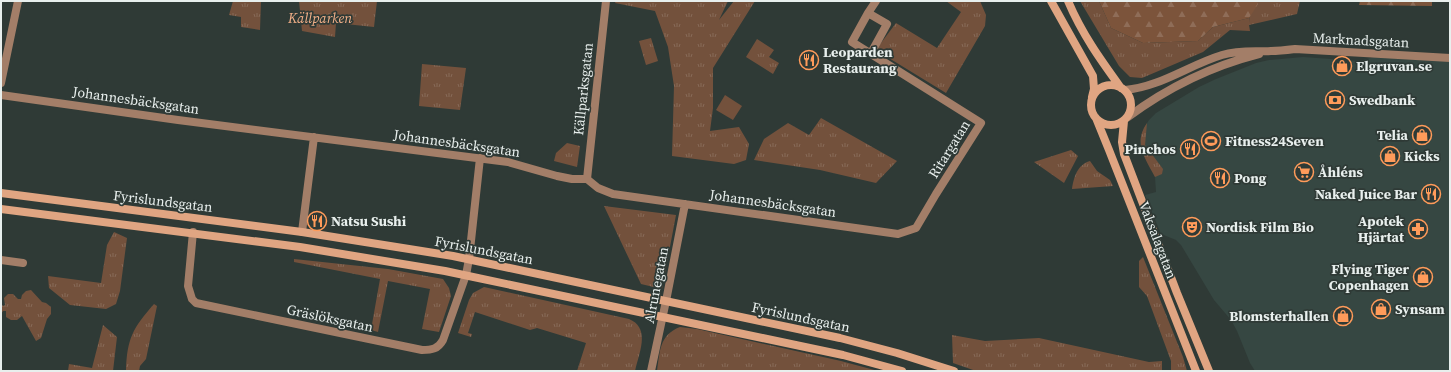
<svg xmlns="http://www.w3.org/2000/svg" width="1451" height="372" viewBox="0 0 1451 372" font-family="'Source Serif 4',serif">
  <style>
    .built { fill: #364742 }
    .grass { fill: url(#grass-tufts) }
    .forest { fill: url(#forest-firs) }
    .pitch { fill: #73513c }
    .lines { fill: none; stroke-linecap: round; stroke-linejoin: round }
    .minor { stroke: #a37e68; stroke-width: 8 }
    .tertiary { stroke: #a37e68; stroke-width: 8 }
    .secondary { stroke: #e0a582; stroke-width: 8 }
    .labels { text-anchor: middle; stroke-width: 3.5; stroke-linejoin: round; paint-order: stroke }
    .park-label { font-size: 14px; font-style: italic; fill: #f4b189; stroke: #2f3a36 }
    .street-label { font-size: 14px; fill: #e8efed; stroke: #2f3a36 }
    .poi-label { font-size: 14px; font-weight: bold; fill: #e8efed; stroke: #2f3a36; text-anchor: start }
  </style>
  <defs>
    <pattern id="grass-tufts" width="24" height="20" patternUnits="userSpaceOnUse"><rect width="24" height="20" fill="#73513c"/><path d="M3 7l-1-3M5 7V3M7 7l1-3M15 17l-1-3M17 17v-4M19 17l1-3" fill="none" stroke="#876a58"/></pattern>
    <pattern id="forest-firs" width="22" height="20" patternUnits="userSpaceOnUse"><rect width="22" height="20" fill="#7c543b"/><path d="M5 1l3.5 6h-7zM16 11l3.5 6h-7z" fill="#8f6d58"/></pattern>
  </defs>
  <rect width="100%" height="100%" fill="#2f3a36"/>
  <!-- built -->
  <path class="built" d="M1303,57l56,4 15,-4 76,4v310h-195l-5,-8 -13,-32 -6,-11 -17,-20 -33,-55 -5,-5 -15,-6 -16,-39 11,-3 -1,-15 -15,-31 1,-10 3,-8 5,-8 7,-7 43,-26 17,-8 40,-16 13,-3z"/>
  <!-- grass -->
  <path class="grass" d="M233,1h28l-1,29 -19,-3v-10l-12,-2z
    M299,1h78l-3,26 -38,-4 -1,14 -33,-6z
    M616,1h112l-9,19 15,-19h21l-42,67v40l-3,23 29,-4 10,17 -3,16 -12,4 -62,-8 2,-70 -6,-39 -13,-36 -40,-8z
    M946,1h34l6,14 -1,11 -39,67 -67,-41 -1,-5 18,-24 41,25 24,-36z
    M1080,1h19l12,27 32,15 55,-2 15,-14 36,-9v6l1,-23h50l-3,13 -48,11 1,6 -20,-1 -27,22 -61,26 -12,-1 -11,-11z
    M651,38l7,23 -12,4 -7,-24z
    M757,39l17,11 -5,7 10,6 -6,11 -27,-17z
    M422,64l44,4 -6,42 -41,-4z
    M821,118l76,43 -21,22 -56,-13 -66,-10 10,-21 24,-16 21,12z
    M1147,123l-2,22 18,24 -1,5 -7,3c-10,-19 -22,-34 -8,-54z
    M567,143l13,3 -3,21 -23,-6 2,-8z
    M1071,150l7,6 -14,27 -30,-21z
    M1090,161l7,10 13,9 3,6 -41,3c2,-12 5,-24 18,-28z
    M604,206l72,9 -14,74 -21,-5z
    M114,232l13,6 -7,53 -4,13 -10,5 -36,-4 -21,-17 -1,-12 53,7 6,-38z
    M1143,257l40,100 4,14h-16v-10l-24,-65 -8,-9v-26z
    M294,259l94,10 55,10 6,9 2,8 -12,36 -17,-3 8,-40 -42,-8 -10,51 -7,-2 9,-51 -86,-17z
    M484,287l145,32c22,9 10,34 6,52h-58l9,-28 -49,-15 -7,2 -55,-18 -7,21 4,1 -1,3 -13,-4 11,-33 4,-7z
    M31,290l11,12 4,1 5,4v7l-4,5 -6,19 -5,3 -14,-25 -5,4h-6l-5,-3v-6h-3l-2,3v-10l2,2 2,-1 -1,-7 4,-4h5l5,5h3l1,-4 4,-4z
    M154,304l3,2 -11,53 -6,7 -1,5h-13c1,-33 7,-43 28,-67z
    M103,325l14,12 -4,34h-45l1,-7 23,4z
    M680,327l17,2 144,32 37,10h-221c3,-19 2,-36 23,-44z
    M952,335l33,6 54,-3 110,24 13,-1v10h-186l-23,-8z"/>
  <!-- forest -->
  <path class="forest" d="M1099,1h158l1,3 -9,14 -36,9 -15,14 -55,2 -32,-15z
    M1360,1h72v5l-73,-1z"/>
  <!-- pitch -->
  <path class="pitch" d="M725,95l17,11 -9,14 -17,-10z"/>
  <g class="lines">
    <!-- minor -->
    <path class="minor" d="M868,13l8,-12
      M1,83l17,-82
      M1125,90c35,-3 64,-25 97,-35 17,-5 32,-3 49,-4 8,0 16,-1 24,-2l155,9
      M1,95l177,25 330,42 49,14 15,3h15l11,9 15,6 285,40 18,-6 20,-34 45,-71 -129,-81 16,-29 19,11 -16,29
      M1128,117c39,-29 84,-51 131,-63
      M587,179l19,-178
      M193,232l-5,54 4,13 4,4 226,47c10,0 16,-1 21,-10l23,-65 3,-16 11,-101
      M302,232l12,-95
      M1,260l22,3
      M666,301l19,-97"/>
    <!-- tertiary -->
    <path class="tertiary" d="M651,371l15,-70"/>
    <!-- secondary -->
    <path class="secondary" d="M1051,1l42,75 1,13 -2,8
      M1068,1c14,33 32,58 53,87
      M1091 105a20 20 0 1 1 40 0a20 20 0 1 1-40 0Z
      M1096,118l13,32 87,221
      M1124,121l-2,21 2,12 53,139 32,78
      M1,193l301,39 151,24 387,82 57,15 57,18
      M1,209l299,38 145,24 398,84 59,16"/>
  </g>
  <!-- icons -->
  <defs>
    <g id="restaurant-ring" transform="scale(1)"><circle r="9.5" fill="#2f3a36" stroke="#ff9b5a" stroke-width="1.5"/><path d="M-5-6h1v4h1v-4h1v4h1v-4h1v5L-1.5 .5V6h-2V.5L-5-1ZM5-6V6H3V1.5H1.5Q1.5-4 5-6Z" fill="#ff9b5a"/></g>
    <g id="shop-ring" transform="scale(1)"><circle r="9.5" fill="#2f3a36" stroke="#ff9b5a" stroke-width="1.5"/><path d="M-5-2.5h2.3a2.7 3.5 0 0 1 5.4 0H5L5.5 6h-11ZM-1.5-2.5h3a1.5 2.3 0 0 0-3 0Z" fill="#ff9b5a"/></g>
    <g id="bank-ring" transform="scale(1)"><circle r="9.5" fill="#2f3a36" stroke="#ff9b5a" stroke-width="1.5"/><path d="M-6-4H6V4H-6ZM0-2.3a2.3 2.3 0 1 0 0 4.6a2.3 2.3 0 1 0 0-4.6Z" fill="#ff9b5a"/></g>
    <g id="stadium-ring" transform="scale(1)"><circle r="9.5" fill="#2f3a36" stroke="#ff9b5a" stroke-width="1.5"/><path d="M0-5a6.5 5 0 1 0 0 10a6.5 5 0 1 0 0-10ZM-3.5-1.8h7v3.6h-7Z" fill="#ff9b5a"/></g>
    <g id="supermarket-ring" transform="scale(1)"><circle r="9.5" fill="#2f3a36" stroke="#ff9b5a" stroke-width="1.5"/><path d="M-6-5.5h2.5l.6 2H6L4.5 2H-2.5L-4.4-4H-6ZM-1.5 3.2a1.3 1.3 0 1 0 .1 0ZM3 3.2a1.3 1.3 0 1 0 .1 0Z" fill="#ff9b5a"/></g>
    <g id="theatre-ring" transform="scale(1)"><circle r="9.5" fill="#2f3a36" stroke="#ff9b5a" stroke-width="1.5"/><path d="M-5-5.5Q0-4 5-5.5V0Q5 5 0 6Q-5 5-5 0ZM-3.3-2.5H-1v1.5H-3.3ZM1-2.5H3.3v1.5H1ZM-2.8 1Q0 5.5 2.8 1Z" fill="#ff9b5a"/></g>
    <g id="pharmacy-ring" transform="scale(1)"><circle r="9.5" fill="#2f3a36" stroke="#ff9b5a" stroke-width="1.5"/><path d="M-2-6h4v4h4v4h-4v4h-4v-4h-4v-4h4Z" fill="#ff9b5a"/></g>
  </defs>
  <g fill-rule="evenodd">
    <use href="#restaurant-ring" x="809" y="60"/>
    <use href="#shop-ring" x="1342" y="66"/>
    <use href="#bank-ring" x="1335" y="100"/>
    <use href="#shop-ring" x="1422" y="135"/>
    <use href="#stadium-ring" x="1211" y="141"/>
    <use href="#restaurant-ring" x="1190" y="149"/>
    <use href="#shop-ring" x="1390" y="156"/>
    <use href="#supermarket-ring" x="1304" y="172"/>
    <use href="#restaurant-ring" x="1220" y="178"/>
    <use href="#restaurant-ring" x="1431" y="194"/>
    <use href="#restaurant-ring" x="317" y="221"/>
    <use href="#theatre-ring" x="1192" y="227"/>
    <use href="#pharmacy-ring" x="1418" y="229"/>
    <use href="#shop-ring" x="1423" y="277"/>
    <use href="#shop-ring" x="1381" y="309"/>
    <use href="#shop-ring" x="1343" y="316"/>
  </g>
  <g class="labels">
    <!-- park labels -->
    <g class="park-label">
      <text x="320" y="23">Källparken</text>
    </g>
    <!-- street labels -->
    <g class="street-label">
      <text transform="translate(1361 40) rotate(3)" y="5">Marknadsgatan</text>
      <text transform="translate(583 89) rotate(-84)" y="5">Källparksgatan</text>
      <text transform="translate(136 100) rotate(8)" y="5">Johannesbäcksgatan</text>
      <text transform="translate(457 143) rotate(8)" y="5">Johannesbäcksgatan</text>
      <text transform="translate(949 149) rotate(-58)" y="5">Ritargatan</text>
      <text transform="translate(163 201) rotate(7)" y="5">Fyrislundsgatan</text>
      <text transform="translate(773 203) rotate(8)" y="5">Johannesbäcksgatan</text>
      <text transform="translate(1158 240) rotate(69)" y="5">Vaksalagatan</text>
      <text transform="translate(484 250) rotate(11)" y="5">Fyrislundsgatan</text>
      <text transform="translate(656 285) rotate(-79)" y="5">Alrunegatan</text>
      <text transform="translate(801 317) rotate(12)" y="5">Fyrislundsgatan</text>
      <text transform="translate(330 318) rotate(12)" y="5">Gräslöksgatan</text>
    </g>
    <!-- poi labels -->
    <g class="poi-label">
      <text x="823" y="57">Leoparden<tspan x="823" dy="16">Restaurang</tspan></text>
      <text x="1356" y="71">Elgruvan.se</text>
      <text x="1349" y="105">Swedbank</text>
      <text x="1408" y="140" text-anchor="end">Telia</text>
      <text x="1225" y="146">Fitness24Seven</text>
      <text x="1176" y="154" text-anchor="end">Pinchos</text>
      <text x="1404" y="161">Kicks</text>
      <text x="1318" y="177">Åhléns</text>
      <text x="1234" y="183">Pong</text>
      <text x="1417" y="199" text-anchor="end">Naked Juice Bar</text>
      <text x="331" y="226">Natsu Sushi</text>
      <text x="1404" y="226" text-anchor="end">Apotek<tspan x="1404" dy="16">Hjärtat</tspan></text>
      <text x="1206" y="232">Nordisk Film Bio</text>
      <text x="1409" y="274" text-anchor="end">Flying Tiger<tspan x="1409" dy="16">Copenhagen</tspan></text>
      <text x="1395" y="314">Synsam</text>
      <text x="1329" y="321" text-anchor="end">Blomsterhallen</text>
    </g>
  </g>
  <!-- border -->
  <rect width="1451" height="372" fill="none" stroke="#e8efed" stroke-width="4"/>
</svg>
